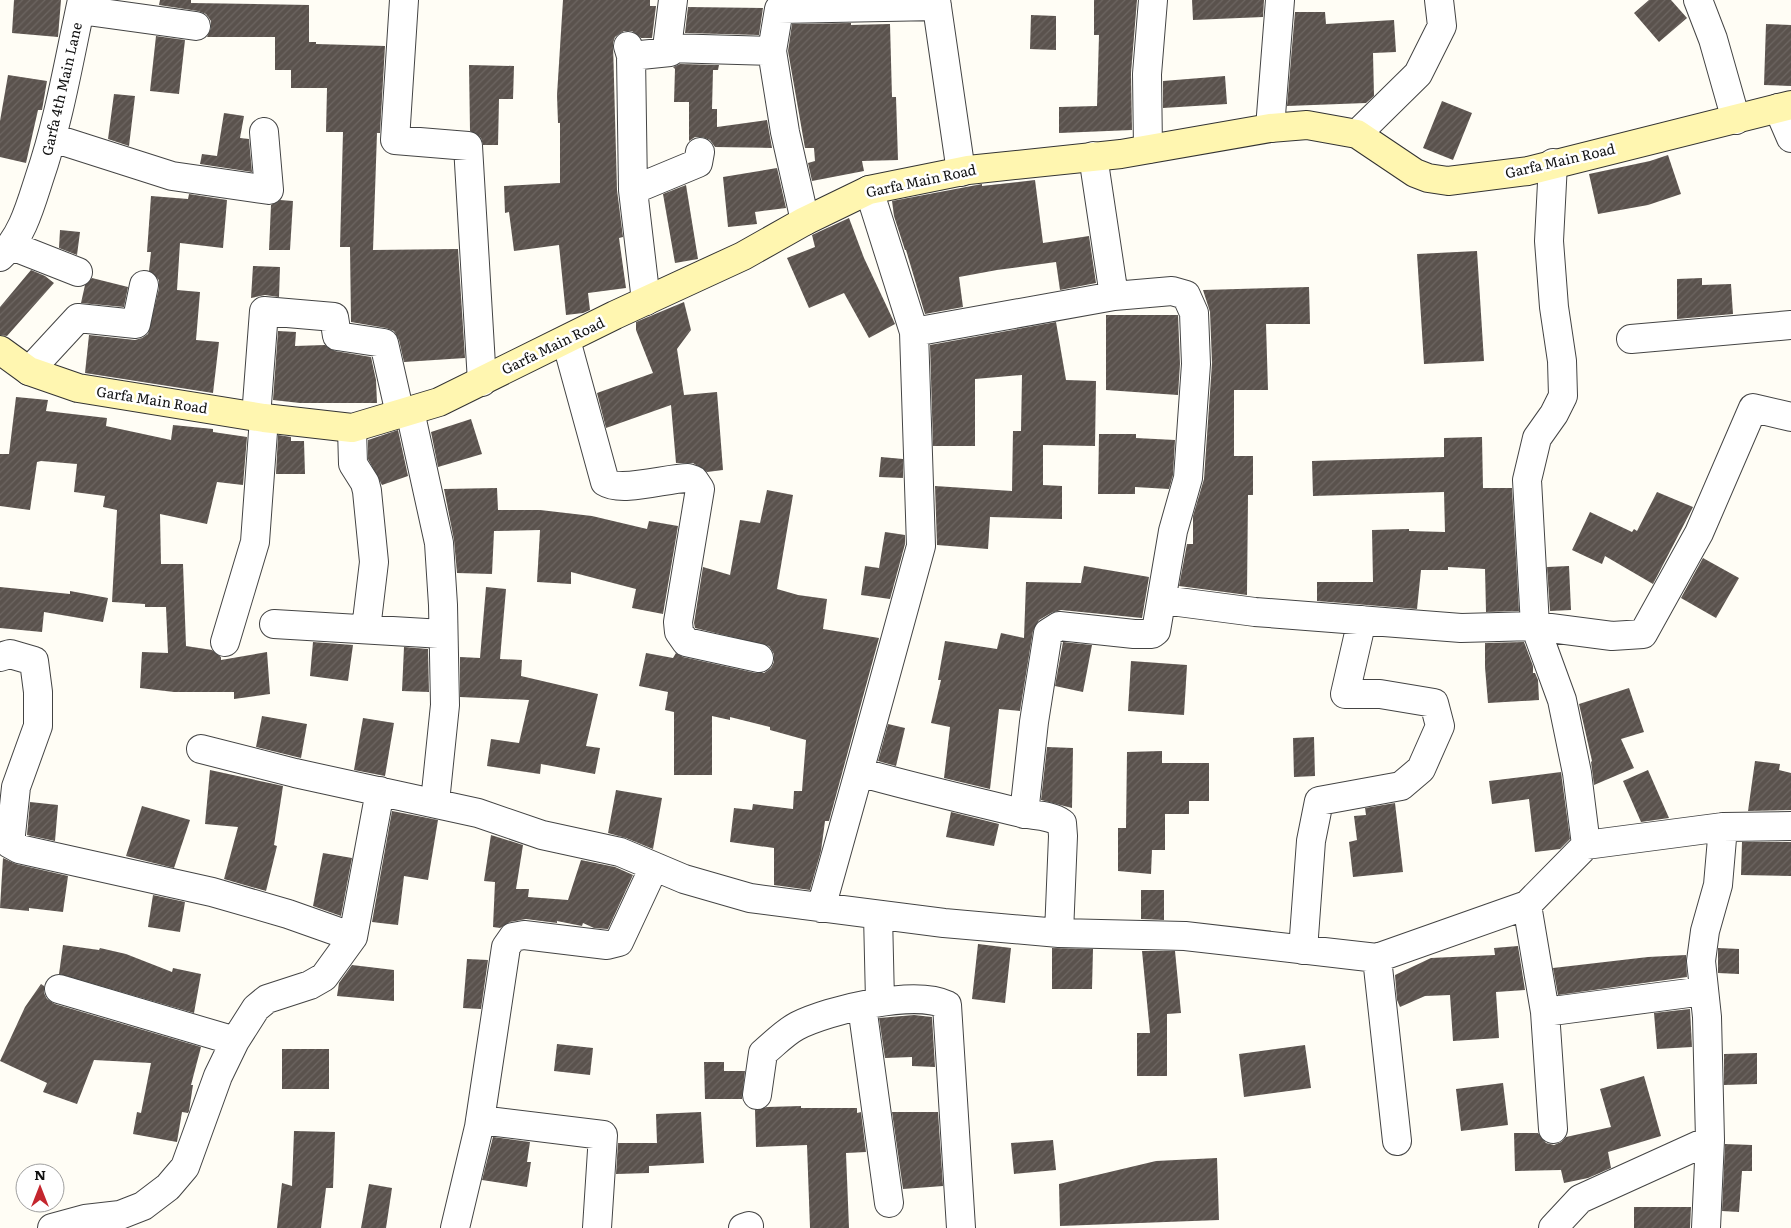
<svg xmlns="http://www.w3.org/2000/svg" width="1791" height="1228" viewBox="0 0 1791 1228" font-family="Literata,serif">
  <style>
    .building { fill: url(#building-hatch) }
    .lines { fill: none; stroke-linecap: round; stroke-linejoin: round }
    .minor-casing { stroke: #444; stroke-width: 30 }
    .secondary-casing { stroke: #333; stroke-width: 30 }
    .minor { stroke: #fff; stroke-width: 28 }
    .secondary { stroke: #fff6b0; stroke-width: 28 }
    .labels { text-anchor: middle; stroke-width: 5; stroke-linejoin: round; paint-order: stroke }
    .street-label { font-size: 14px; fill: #111; stroke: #fff }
  </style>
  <defs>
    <pattern id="building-hatch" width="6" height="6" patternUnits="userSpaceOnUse" patternTransform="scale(1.25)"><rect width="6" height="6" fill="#5a524d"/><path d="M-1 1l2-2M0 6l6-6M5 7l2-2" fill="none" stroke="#6d6662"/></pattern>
  </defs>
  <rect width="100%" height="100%" fill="#fffdf5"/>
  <!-- building -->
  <path class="building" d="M14,0h47l-3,37 -46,-4z
    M160,0h31v3l118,2v37h7v2l69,2 -5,87h-3l-4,117 85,-1 7,109 -61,4 -5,-22 -5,-9 -8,-3 -35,-6 -1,-75h-10l3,-115h-17l1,-44h-36v-18h-16v-33h-68l4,-9v-7l-5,-7 -8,-3 -39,-6z
    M563,0h87v6h6l-4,32h-11l-9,-7h-8l-9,6 -2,6 4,147 6,47 -4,1 7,50 -38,5 2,17 -7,3 -17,2 -7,-70 -45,6 -5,-39 -4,1 -1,-27 56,-3v-60h-2l-1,-28z
    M1094,0h43l-6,73 1,57 -73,3v-26l38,-1 2,-71h-5z
    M1192,0h72l-1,17 -70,3z
    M1649,0h22l16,18 -28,24 -25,-29z
    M688,7l75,1 -4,27 -74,-2z
    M1295,12h30l1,12 68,-4 2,32 -23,1 1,43 -8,7 -79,3z
    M1031,15l25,1v34l-26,-1z
    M851,23v2l39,-1 2,73h4l2,63 -36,1 2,10 -52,10 -4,-18 7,-2 -1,-13h-9l-17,-97 4,-27z
    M1766,24l25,1v61l-27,-1z
    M156,36l29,4 -6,54 -29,-3z
    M680,64l39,1 -1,5h-5l-1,39h5v18l50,-7 5,28 -57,-1 -5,-7 -8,-3h-7l-6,4v-39h-15l1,-33 -2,-2z
    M469,65l45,1 -1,33h-14l-1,46h-15l-2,-7 -11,-7z
    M8,75l39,6 -5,29h-4l-12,53 -26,-6v-36z
    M1225,76l2,28 -64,4v-27z
    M114,94l21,2 -6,50 -21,-7z
    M1442,101l30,12 -19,47 -30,-12z
    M224,113l20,3 -4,22 9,1 3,33 -52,-8 2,-10 15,2z
    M1668,155l13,39 -33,11 -50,9 -9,-40 61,-13z
    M777,168l9,40 -31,4 2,12 -29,3 -5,-50z
    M1035,180l8,63 46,-7 7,47 -36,7 -4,-28 -59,8 -38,7 4,30 -38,7 -19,-64h-1l-11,-34 -2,-15 90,-17v2z
    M686,185l12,74 -23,4 -12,-69z
    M189,194l38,6 -4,48 -43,-5 -3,47 23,2 -4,48 23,2 -6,51 -128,-20 4,-38 46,5 7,-2 6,-4 11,-46v-8l-10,-9 2,-19h-4l4,-56 37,3z
    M280,200l13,1 -3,49h-21l2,-45z
    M849,218l15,40 31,66 -26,14 -25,-45 -35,15 -22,-50 28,-11 -3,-12z
    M60,230l20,2 -3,23 -18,-7z
    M1477,251l7,110 -60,3 -7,-110z
    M253,266l27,1 -1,30 -14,-2 -14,3z
    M31,270l14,6 9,7 -47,53 -7,-1v-28z
    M92,278l36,9 -4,20 -43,-4 4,-18z
    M1702,278v7l29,-1 2,30 -56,5v-40z
    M1309,287l1,37h-44l2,66h-34v66h19v39h-5l-1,100 -68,-9 8,-42h6v-28l11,-37 8,-116 -2,-51 -7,-22z
    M684,302l7,28 -14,19 7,46 33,-3 6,78 -16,2 -14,-9h-17l-5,-58 -65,23 -9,-35 56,-20 -17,-43v-8z
    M1106,315h72l2,49 -2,31 -72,-5z
    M1056,322l10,58 30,1 -1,65 -52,-1v40l19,1v33l-72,-2 -2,32 -51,-4 -2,-59 77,5 1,-60h8l1,-56 -47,4v67h-42l-3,-101z
    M278,331l18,1 -1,14 30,-1 10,6 36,6 5,23 1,23h-77l-27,-3z
    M16,397l32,3 -2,11 61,7 -1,8 65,14 2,-15 40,4v3l34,5 -4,48 -26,-3 -10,42 -47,-10 1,50h22l3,82 26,4 9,7v3l46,-8 3,42 -36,5v-7h-60l-34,-4 2,-36 26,1 -2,-46h-21v-3l-33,-2 5,-92 -14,-3 2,-11 -31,-4 3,-28 -36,-3 -4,1 -7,48 -30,-4v-52h9z
    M471,419l11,35 -44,13 -7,-35z
    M398,430l10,46 -26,9 -14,-26v-19z
    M1099,434h37v4l39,2 -2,35 -4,14 -34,-2v7h-37z
    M278,435l13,2v4h13l1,33h-29z
    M1482,437l1,51h29l7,123 -33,1 -1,-43 -37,-2v3h-27l-4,39 -100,-8v-19h56l-1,-52 37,-1v2l36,1 -1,-40 -131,4 -1,-35 132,-4v-19z
    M881,457l22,2v19l-24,-1z
    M497,488l1,22h42l52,6 55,13 2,-8 29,5 -15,88 -31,-6 4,-19 -65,-17v12l-34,-2 3,-52 -46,1 -2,43 -35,-1 -3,-33 -10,-51z
    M767,490l26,5 -16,94 21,6 29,4 -4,30 56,9 -50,183h-4l-4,30 -11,39 -36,-5v-37l-44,-6 4,-34 18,2 1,-6 40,5 1,-18h8l4,-51 -36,-10v-3l-40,-10v3l-18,-4v59h-38v-63l-9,-2 3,-18 -29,-6 7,-33 27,5 3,-5 7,4 73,16h8l7,-5 3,-6v-8l-5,-8 -74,-18 -1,-5 9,-56 27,8 10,-55 20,3z
    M1657,492l36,15 -40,77 -48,-28 -3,8 -30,-14 18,-38 42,20 2,-3 3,2z
    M885,532l20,3v9l-15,55 -29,-4 4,-29 14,2z
    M1703,558l36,20 -23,40 -35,-20z
    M1084,566l65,11 -7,41 -81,-8 -10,3 -12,7 -6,11 -13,80 -21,-2 -9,80 -46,-11 6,-51 -19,-4 10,-43h-3l7,-39 52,8 4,-16 23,5 2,-56 55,1z
    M1569,566l2,44 -21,1 -3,-44z
    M0,587l70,7v-3l38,7 -5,24 -59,-10 -2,20 -42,-4z
    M486,587l20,2 -6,70 22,1 -1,16 77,18 -12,52 14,2 -5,26 -54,-10 -1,10 -53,-8 4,-27 28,4 10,-43 -69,-3v-40l20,1z
    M313,642l40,3 -5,36 -38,-5z
    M1063,642l29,3 -9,47 -28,-6z
    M1524,642l9,24v7h2l3,7 1,20 -51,3 -3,-36v-24z
    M404,647l24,2 1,43 -27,-1z
    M1131,661l56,4 -3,50 -56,-4z
    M1629,688l15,44 -23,7 13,29 -40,17 -3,-23 1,-1 -13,-57z
    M262,716l45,8 -6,34 -45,-11z
    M363,718l31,5 -9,53 -31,-6z
    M888,724l17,4 -9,38 -18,-5z
    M1314,737l1,39 -21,1 -1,-39z
    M1047,747l26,1 -1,60 -31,-8z
    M1162,751v12h47v38h-20v13h-24v36h-13l-1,24 -33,-3v-43h8l1,-76z
    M1755,761l25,3 -1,6 12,3v37l-43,1z
    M210,770l73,16 -9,59 3,1 -11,45 -42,-12 14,-52 -33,-3z
    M1648,770l21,48 -28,4 -18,-41z
    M1561,772l9,67 -10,10 -25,3 -6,-53 -37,5 -3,-23z
    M616,790l46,8 -9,51 -27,-11 -18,-5z
    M30,802l28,3 -3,36 -28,-6z
    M1395,803l8,69 -50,5 -4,-35 8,-2 -3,-24 12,-1 -1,-7z
    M142,806l48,14 -16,48 -48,-12z
    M392,811l46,9 -10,60 -24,-4 -6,49 -26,-3z
    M951,812l48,12 -5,22 -48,-9z
    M491,835l32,10 -7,44h13l-1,8 40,3 13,-40 34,7 18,8 -25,54 -14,-1 -11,-5 -1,3 -25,-5v2l-31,-4 -16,3 -10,6 -7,-1 2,-45 -11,-1z
    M1742,842h49v34l-50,-1z
    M323,853l29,5 -11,58 -28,-10z
    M3,858l13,6 52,12 -5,36 -34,-4v3l-29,-3z
    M1141,890h23v30l-23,-1z
    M153,895l32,7 -5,30 -32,-5z
    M978,944l33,4 -6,55 -33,-4z
    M63,945l36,5 1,-2 26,6 46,18 1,-4 28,6 -7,39 -135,-39z
    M1518,946l7,44 -29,2 3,46 -46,3 -3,-46 -25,1 -25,11 -3,-7 -2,-25 36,-17 64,-3 -1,-7z
    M1052,948l41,1 -1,40h-40z
    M1718,948l21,1v25l-21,-1z
    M1142,951h33l6,62 -14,1v62h-30v-43h13z
    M1686,955l1,22 -129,18 -5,-27 95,-11z
    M467,959l21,1 -7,49 -18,-1z
    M352,965l42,5v31l-57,-5 2,-13z
    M41,984l3,2v7l3,6 8,5 146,43 -10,38h2l-4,26 -1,2 -6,-1 -5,30 -44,-8 4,-22 4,1 10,-50 -57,-3 -17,44 -34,-12 4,-9 -47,-22 25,-54z
    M1690,1009l2,38 -35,2 -3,-36z
    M914,1015l18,2 3,50 -23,-1v-9l-27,1 -6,-40z
    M557,1044l36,4 -3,27 -36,-4z
    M1305,1045l6,43 -67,9 -5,-43z
    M282,1049h47v40h-47z
    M1757,1053v31l-33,1v-31z
    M704,1062h20v9h21l-3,28h-37z
    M1644,1076l17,60 -53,16 3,16 -23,10 -24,5 -3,-13 -46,1 -1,-38h24l8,10 8,2 7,-3 5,-5 45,-10 -11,-38z
    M1503,1083l5,42 -47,6 -5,-42z
    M801,1106v2h56v5l4,-1 5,40 -20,1 3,75h-39l-3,-83 -51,2 -1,-37 12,-3z
    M701,1112l3,51 -55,3v7l-33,1 2,-31h39l-1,-29z
    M892,1112h46l5,74 -40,3z
    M294,1131l41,1 -2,56h-7l-5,40h-44l5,-45 10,3z
    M493,1137l37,5 -3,20h4l-4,25 -45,-7z
    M1053,1140l3,30 -42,4 -3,-31z
    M1725,1144l27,1v26h-10l-3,41 -17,-1z
    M1217,1158l2,62 -159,6 -1,-42 97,-23z
    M369,1184l23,4 -6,40h-25z
    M1634,1207h57l-1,21h-56z"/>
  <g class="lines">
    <!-- minor casing -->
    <g class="minor-casing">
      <path id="minor" d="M404,0l-9,140 73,6 14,236
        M936,0l25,172
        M1698,0l15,39 23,81
        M80,10l116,16
        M628,46l3,10 2,134 13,111
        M667,48l6,-48
        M631,56l39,-4 -3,-4 105,3
        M1778,108l13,30
        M1270,128l10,-128
        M1357,134l61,-60 24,-48 -3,-26
        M53,138l119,38 97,14 -5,-58
        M1148,149l-1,-75 6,-74
        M1553,163l-4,78 5,66 8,54 1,35 -9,18 -17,24 -10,42 8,146 27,74 15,73 9,72 137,-18
        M633,190l65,-27 2,-11
        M805,221l-20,-89 -13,-81 7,-42 158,-3
        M12,246l66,26
        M0,257c22,-20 30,-50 39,-78 20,-58 30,-119 43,-179
        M914,332l200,-36
        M1631,339l160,-14
        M566,340l39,142c17,11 62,-4 83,-4l6,2 6,9 -22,133 1,10 7,10 73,16
        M29,371l49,-53 58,6 8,-39
        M410,411l29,132 4,62 2,100 -10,97
        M256,417l8,-106 70,6 3,19 47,7 16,71
        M352,428l1,36 12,19 2,8 7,71 -8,67
        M1163,600l92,12 206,16 74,-2 77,10 31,-2 56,-101 54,-125 38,9
        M274,624l169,10
        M225,642l30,-100 9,-124
        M0,657l10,-3 24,7 4,31v34l-22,61 -6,57 9,5 193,43 76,22 65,23
        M201,749l94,24 183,40 64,22 78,17 64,27 66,19 194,25 115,10 126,3 192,22 150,-53 59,-60
        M859,772l62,-226 -7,-214 -45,-142
        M1024,814l10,-92 14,-89 11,-7 75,8h18l4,-3 17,-100 15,-53 8,-114 -2,-51 -8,-18 -14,-4 -58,5 -21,-140
        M1527,905l18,107 159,-21
        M821,908l38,-136c53,15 105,27 158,40 15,4 32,2 45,11l1,13 -4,97
        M878,915l2,86
        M1303,950l8,-109 8,-40 82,-15 20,-17 19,-43 -6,-23 -54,-9h-35l17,-74
        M1377,958l20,183
        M59,989l176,52
        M862,1006l27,197
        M1545,1012l8,117
        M757,1095l6,-42c11,-9 21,-20 34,-27 32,-16 117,-37 150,-21l14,223
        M480,1120l123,15 -6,93
        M52,1228l33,-9 35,-4 23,-9 25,-19 17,-20 33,-91 17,-35 21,-33 11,-9 43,-14 14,-8 29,-40 27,-146
        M455,1228l24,-101 27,-180 7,-10 11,-2 83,10 12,-3 35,-75
        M743,1228l6,-2
        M1553,1228l27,-29 130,-59 -3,-123 -6,-56 4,-30 13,-46 5,-58 68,-1
        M1706,1228l4,-88"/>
    </g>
    <!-- secondary casing -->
    <g class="secondary-casing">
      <path id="secondary" d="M0,350l29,21 49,17 186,30 88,10 87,-26 176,-87 128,-59 62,-35 64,-31 99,-20 153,-16 149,-26 37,-3 50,9 58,39 13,5 20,3 80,-10 263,-66"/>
    </g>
    <!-- minor -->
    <use href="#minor" class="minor"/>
    <!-- secondary -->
    <use href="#secondary" class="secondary"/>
  </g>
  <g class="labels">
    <!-- street labels -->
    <g class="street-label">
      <text transform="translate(62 89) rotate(-77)" y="5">Garfa 4th Main Lane</text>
      <text transform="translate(1560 161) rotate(-13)" y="5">Garfa Main Road</text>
      <text transform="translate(921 181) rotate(-12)" y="5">Garfa Main Road</text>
      <text transform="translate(553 346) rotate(-26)" y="5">Garfa Main Road</text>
      <text transform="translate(152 400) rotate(9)" y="5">Garfa Main Road</text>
    </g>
  </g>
  <!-- north arrow -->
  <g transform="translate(40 1188)"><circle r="24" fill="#ffffff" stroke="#a0a0a0"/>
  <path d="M0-4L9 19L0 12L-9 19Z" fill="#c4262e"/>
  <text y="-8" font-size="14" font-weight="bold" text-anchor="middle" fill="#111111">N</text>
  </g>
</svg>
